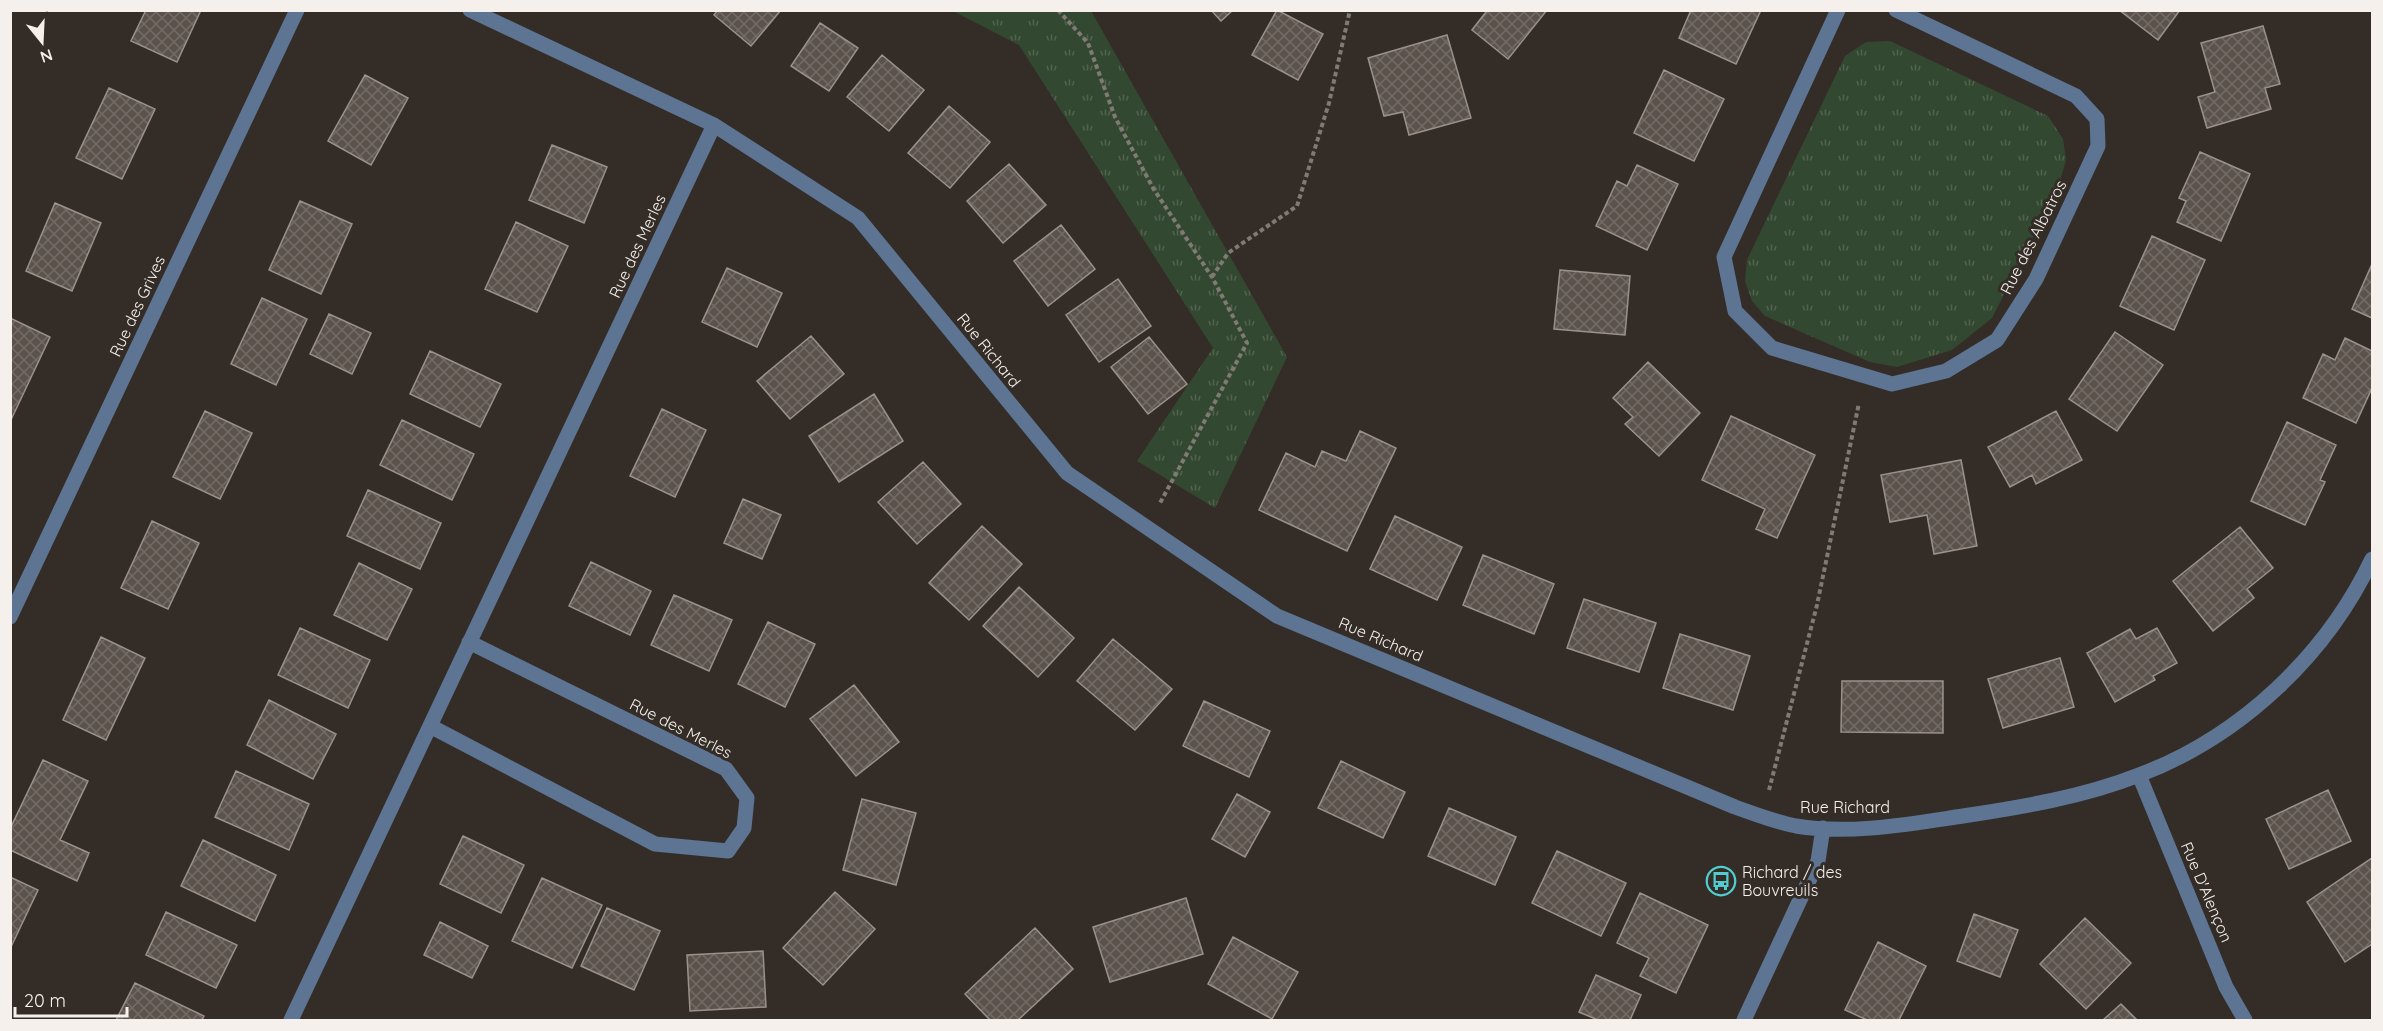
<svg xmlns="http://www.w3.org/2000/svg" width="2383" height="1031" viewBox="0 0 2383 1031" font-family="Quicksand,sans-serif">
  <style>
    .park { fill: url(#park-tufts) }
    .building { fill: url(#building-cross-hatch); stroke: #9a918a; stroke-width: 1.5 }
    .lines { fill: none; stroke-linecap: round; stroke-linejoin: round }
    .path { stroke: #807a75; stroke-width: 4; stroke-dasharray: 4.5 3; stroke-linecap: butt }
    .street { stroke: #5d7493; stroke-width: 15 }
    .labels { text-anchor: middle; stroke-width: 6; stroke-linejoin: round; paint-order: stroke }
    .street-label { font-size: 16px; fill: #f5f0ec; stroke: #342d27 }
    .poi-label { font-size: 16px; fill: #f5f0ec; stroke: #342d27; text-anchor: start }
  </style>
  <defs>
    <pattern id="park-tufts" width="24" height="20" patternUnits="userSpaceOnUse" patternTransform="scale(1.5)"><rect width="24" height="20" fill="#334831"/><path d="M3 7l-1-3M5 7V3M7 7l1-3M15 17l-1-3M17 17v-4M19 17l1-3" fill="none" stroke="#51634f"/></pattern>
    <pattern id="building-cross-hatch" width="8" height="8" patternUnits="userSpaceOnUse" patternTransform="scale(1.5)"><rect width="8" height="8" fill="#5b524c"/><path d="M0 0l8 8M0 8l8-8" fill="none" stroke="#736b66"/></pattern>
  </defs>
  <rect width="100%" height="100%" fill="#342d27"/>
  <!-- park -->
  <path class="park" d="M953,11h138l196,346 -72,151 -78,-47 76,-113 -194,-303z
    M1890,41l158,75 15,23 3,21 -8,28 -66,130 -40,32 -55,17 -27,-5 -105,-46 -13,-15 -7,-20 2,-21 98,-204 21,-14z"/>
  <!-- building -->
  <path class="building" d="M146,10h55l-24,52 -46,-21z
    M718,10h63l-30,36 -37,-31z
    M1211,10h22l-12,11z
    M1277,10l46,24 -25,46 -46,-25z
    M1484,10h63l-39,49 -36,-29 14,-18z
    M1691,10h70l-25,54 -57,-26z
    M2119,10h61l-22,30z
    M820,23l38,25 -29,43 -38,-25z
    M2263,26l17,58 -15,4 6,21 -64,19 -9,-31 17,-5 -14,-49z
    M1447,35l24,83 -62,17 -6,-23 -19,4 -16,-58z
    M882,55l42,35 -35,41 -42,-34z
    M1664,70l60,29 -30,62 -60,-28z
    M365,75l43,23 -37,67 -43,-24z
    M109,88l46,21 -33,70 -46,-21z
    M949,106l41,36 -40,46 -42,-35z
    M552,145l55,22 -23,56 -55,-23z
    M2200,152l50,22 -29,67 -44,-19 9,-21 -7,-3z
    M1009,164l37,41 -43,38 -36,-42z
    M1637,165l41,19 -31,66 -51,-24 21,-45 10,5z
    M300,201l52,23 -31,70 -52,-24z
    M55,203l46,20 -29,68 -46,-20z
    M516,222l52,24 -31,66 -52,-23z
    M1061,225l34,44 -47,37 -34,-45z
    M2152,236l53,24 -31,70 -54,-24z
    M2372,264v54l-20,-9z
    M727,268l55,25 -25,54 -55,-25z
    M1560,270l70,6 -5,59 -71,-6z
    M1118,279l33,47 -52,36 -33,-47z
    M262,298l45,21 -31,66 -45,-21z
    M329,314l42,19 -19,41 -42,-20z
    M10,318l40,19 -40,85z
    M2115,332l48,33 -46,66 -48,-32z
    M811,336l33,38 -54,45 -33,-38z
    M1149,337l38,47 -39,30 -37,-47z
    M2345,338l27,13v37l-16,35 -53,-25 20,-44 12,6z
    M430,351l71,33 -21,43 -70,-33z
    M1648,362l52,51 -41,43 -34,-32 8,-7 -20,-19z
    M874,394l29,47 -64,41 -30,-46z
    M662,409l44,21 -31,67 -45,-21z
    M205,411l47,22 -32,66 -47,-22z
    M2056,411l26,49 -46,24 -4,-9 -22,12 -22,-40z
    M1731,416l84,39 -38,83 -21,-9 9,-20 -63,-29z
    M402,420l72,34 -22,46 -72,-35z
    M2287,422l49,23 -16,35 5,2 -20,43 -54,-24z
    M1360,431l36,17 -49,103 -88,-41 27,-57 29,14 7,-16 24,10z
    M1961,460l16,86 -43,8 -7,-39 -37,7 -9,-47z
    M923,462l38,42 -44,40 -39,-42z
    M368,490l73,33 -21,46 -73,-33z
    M743,499l38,16 -19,44 -38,-16z
    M1395,516l67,31 -25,53 -67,-31z
    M152,521l47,22 -31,66 -47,-21z
    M982,526l40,38 -53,56 -40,-37z
    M2240,527l33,41 -26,21 7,9 -41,33 -40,-50z
    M1483,555l71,29 -20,50 -71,-29z
    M591,562l60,29 -21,44 -61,-29z
    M359,563l53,26 -25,51 -53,-25z
    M1019,587l55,51 -36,39 -55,-51z
    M674,595l58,25 -23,51 -58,-26z
    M1584,599l72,24 -17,49 -72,-24z
    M768,622l47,22 -30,63 -47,-23z
    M300,628l70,32 -22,48 -70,-33z
    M2157,628l20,35 -24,13 2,4 -40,22 -28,-49 43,-24 6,10z
    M1680,634l70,22 -17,54 -70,-22z
    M101,637l44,21 -39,82 -43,-20z
    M1113,639l59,50 -37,41 -58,-49z
    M2060,658l14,49 -71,21 -15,-49z
    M1842,681h101v52l-102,-1z
    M854,685l45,57 -43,34 -46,-57z
    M269,700l67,34 -23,45 -66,-34z
    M1204,701l66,30 -21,46 -66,-31z
    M43,760l45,21 -28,59 29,13 -12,28 -67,-31v-21z
    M1341,761l64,31 -22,46 -65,-30z
    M236,771l73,33 -20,46 -74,-33z
    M2328,790l23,51 -62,28 -23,-50z
    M1237,794l33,18 -25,45 -33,-18z
    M862,799l54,14 -20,72 -53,-15z
    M1449,808l67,29 -21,48 -67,-29z
    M463,836l61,29 -23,48 -61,-29z
    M203,840l73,35 -21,46 -74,-35z
    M1557,851l69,32 -25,53 -69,-33z
    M2372,858v86l-27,18 -38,-60z
    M10,877l28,13 -28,59z
    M542,878l60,27 -30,63 -60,-27z
    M835,892l40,37 -52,56 -40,-37z
    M1640,893l68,32 -32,68 -36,-17 9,-18 -32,-15z
    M1186,898l17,56 -93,28 -17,-55z
    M607,908l53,23 -26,59 -53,-24z
    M166,912l71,33 -21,43 -70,-33z
    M1974,914l44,16 -18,47 -43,-16z
    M2085,918l46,45 -45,46 -46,-45z
    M440,922l48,24 -16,32 -48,-23z
    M1035,928l38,41 -55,51h-28l-25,-26z
    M1233,937l65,35 -26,47 -64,-35z
    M1878,942l48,24 -27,54h-32l-22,-10z
    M763,951l3,56 -76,4 -3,-56z
    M1596,975l45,20 -11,25h-32l-19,-8z
    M135,983l69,33 -2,4h-86z
    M2121,1004l16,16h-34z"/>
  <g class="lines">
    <!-- path -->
    <path class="path" d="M1058,10l30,33 27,74 38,71 59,89 35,66 -87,160
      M1212,277l16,-24 69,-47 32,-103 21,-93
      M1769,790l48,-185 42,-202"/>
    <!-- street -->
    <path class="street" d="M470,10l244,115 144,93 209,255 210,143 458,191c20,7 40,15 61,19 54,9 113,-2 167,-10 59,-9 120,-19 176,-41 101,-38 187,-119 233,-216
      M1838,10l-114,247 11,54 37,37 120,36 54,-13 51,-31 39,-61 62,-133 -1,-27 -21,-23 -180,-86
      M10,617l287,-607
      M430,726l225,118 73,7 16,-23 3,-30 -21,-29 -257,-127
      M2139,775l87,212 19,33
      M291,1020l423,-895
      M1744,1020l74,-159 5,-33"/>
  </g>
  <!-- icons -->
  <defs>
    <g id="bus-ring" transform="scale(1.5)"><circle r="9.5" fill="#342d27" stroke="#52cdcf" stroke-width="1.5"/><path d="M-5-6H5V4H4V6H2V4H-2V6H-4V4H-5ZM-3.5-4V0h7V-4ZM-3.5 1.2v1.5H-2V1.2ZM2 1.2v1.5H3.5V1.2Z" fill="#52cdcf"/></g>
  </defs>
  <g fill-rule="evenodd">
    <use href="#bus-ring" x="1721" y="881"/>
  </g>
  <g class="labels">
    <!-- street labels -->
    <g class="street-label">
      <text transform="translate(2033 237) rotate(-63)" y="6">Rue des Albatros</text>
      <text transform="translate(637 246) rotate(-65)" y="6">Rue des Merles</text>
      <text transform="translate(137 306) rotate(-65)" y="6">Rue des Grives</text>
      <text transform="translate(989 350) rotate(51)" y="6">Rue Richard</text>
      <text transform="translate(1381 639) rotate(23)" y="6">Rue Richard</text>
      <text transform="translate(681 728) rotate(27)" y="6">Rue des Merles</text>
      <text x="1845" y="813">Rue Richard</text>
      <text transform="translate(2207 892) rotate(67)" y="6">Rue D'Alençon</text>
    </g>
    <!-- poi labels -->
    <g class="poi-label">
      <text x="1742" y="878">Richard / des<tspan x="1742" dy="18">Bouvreuils</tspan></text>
    </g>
  </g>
  <!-- border -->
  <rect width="2383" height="1031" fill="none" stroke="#f5f0ec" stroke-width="24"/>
  <!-- north arrow -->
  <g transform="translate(42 42) rotate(162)" stroke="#342d27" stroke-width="4.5" paint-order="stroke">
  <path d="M0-4.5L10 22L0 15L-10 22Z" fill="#f5f0ec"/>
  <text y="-9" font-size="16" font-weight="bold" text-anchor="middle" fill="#f5f0ec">N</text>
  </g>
  <!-- scale -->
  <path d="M15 1007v9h112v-9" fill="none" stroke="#f5f0ec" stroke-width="3"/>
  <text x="24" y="1007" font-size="18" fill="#f5f0ec" stroke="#342d27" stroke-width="4.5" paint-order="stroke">20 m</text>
</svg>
